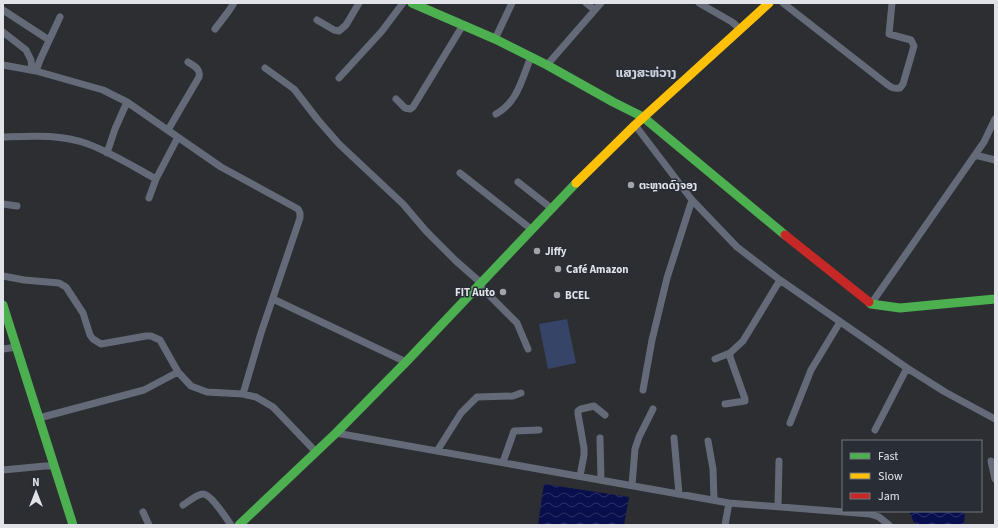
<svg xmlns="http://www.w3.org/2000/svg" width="998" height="528" viewBox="0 0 998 528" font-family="'Source Sans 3','Noto Sans Lao',sans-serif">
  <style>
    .green { fill: #364468 }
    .water { fill: url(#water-waves) }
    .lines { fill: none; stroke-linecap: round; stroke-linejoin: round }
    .street { stroke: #656a78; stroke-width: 7 }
    .fast { stroke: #4caf50; stroke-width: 9 }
    .slow { stroke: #ffc107; stroke-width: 9 }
    .jam { stroke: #c62828; stroke-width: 9 }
    .poi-dot { fill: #a2a4a9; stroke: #292d35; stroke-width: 1.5 }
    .labels { text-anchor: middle; stroke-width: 3; stroke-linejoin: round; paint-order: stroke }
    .poi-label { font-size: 11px; font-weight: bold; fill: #e1e3e9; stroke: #292d35; text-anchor: start }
    .quarter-label { font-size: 13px; font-weight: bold; fill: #ced3df; stroke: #292d35 }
  </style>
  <defs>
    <pattern id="water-waves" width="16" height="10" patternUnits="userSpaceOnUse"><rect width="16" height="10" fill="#080f4c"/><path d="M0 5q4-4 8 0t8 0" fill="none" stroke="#2c3266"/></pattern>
  </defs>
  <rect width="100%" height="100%" fill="#2c2e32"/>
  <!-- green -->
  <path class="green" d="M567,319l9,44 -28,6 -9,-45z"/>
  <!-- water -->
  <path class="water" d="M544,484l85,13 -5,28h-86z
    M909,511h56l-1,14h-49z"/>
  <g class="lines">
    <!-- street -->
    <path class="street" d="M586,3l9,7
      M699,3l33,19 8,7
      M783,3l105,82c4,3 6,4 12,3l3,-4 11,-38 -3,-6 -22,-6 3,-31
      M3,10l46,30
      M317,20l17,10 5,1 7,-6 13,-22
      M215,29l13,-17 6,-9
      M3,32l23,18 5,10 1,10
      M495,39l17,-36
      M3,65l33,6 67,19 24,12 94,65 77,42 2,4v5l-39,115 -18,61
      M547,65l54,-62
      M265,68l29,21 24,31 21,24 64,60 23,27 30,30 25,22
      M36,71l4,-11 20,-43
      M339,78l43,-47 21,-28
      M396,99l9,9 5,1 3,-2 50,-82
      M496,114c22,-12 26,-36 35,-57
      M635,125l57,75 45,47 43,33 127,88 38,24 50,27
      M168,130l31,-53c2,-8 -5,-11 -11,-15
      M3,137c29,-1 57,-3 85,7 24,9 46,23 68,35
      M107,153l8,-24 12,-27
      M975,155l20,5
      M460,173l71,56
      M518,182l33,26
      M149,198l7,-19 22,-42
      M3,204l14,2
      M3,276l21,4 35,3 7,4 17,26 7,22 3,4 8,5 45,-8h5l9,4 18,32 13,14 16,6 36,2 13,3 17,10 43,45
      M479,285l38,38 11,26
      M273,299l133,63
      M871,304l113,-162 11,-23
      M3,349l14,-2
      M715,359l15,-6 13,-12 37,-61
      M643,390l9,-50 15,-62 25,-78
      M725,404l20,-3v-2l-15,-42v-4
      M39,418l105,-28 34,-18
      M790,423l21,-53 29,-48
      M875,430l32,-62
      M336,433l393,70 141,11 9,3 10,8
      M600,438l1,42
      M674,438l5,56
      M708,441l5,28 1,31
      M437,451l24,-38 16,-16 36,-1 8,-3
      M991,461l4,18
      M503,462l11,-31 25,-1
      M3,470l42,-4h9
      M580,476l4,-21v-7l-6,-34v-3l3,-2 13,-3 11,9
      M632,485l3,-36 4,-12 14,-28
      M183,505c5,-3 14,-11 20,-11 8,0 23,24 28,31
      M778,506l1,-45
      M143,512l6,13
      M725,525l4,-22"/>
    <!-- fast -->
    <path class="fast" d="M412,3l83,36 52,26 66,37 30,15 142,118
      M869,302l2,2 29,4 95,-9
      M3,305l70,220
      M239,525l97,-92 70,-71 170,-179"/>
    <!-- slow -->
    <path class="slow" d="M576,183l59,-58 134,-122"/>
    <!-- jam -->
    <path class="jam" d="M785,235l84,67"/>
  </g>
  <!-- markers -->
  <g class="poi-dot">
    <circle cx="631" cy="185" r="4"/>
    <circle cx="537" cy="251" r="4"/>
    <circle cx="558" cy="269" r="4"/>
    <circle cx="503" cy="292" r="4"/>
    <circle cx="557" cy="295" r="4"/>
  </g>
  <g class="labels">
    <!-- poi labels -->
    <g class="poi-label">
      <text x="639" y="189">ຕະຫຼາດດົງຈອງ</text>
      <text x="545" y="255">Jiffy</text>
      <text x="566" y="273">Café Amazon</text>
      <text x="495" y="296" text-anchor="end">FIT Auto</text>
      <text x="565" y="299">BCEL</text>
    </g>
    <!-- quarter labels -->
    <g class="quarter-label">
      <text x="646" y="77">ແສງສະຫ່ວາງ</text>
    </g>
  </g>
  <!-- border -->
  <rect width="998" height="528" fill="none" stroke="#e1e3e9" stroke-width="8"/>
  <!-- legend -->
  <rect x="842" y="440" width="140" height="72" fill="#292d35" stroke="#73767d"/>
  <rect x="850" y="453" width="20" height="6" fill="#4caf50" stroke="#73767d"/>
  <text x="878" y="460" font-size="12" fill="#e1e3e9">Fast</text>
  <rect x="850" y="473" width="20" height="6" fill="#ffc107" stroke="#73767d"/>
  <text x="878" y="480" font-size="12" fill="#e1e3e9">Slow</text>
  <rect x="850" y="493" width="20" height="6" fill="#c62828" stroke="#73767d"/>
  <text x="878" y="500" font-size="12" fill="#e1e3e9">Jam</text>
  <!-- north arrow -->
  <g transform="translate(36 492)" stroke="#292d35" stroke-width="3" paint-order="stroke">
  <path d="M0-3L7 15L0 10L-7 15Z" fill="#e1e3e9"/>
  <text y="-6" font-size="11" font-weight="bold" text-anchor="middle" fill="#e1e3e9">N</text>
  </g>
</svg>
